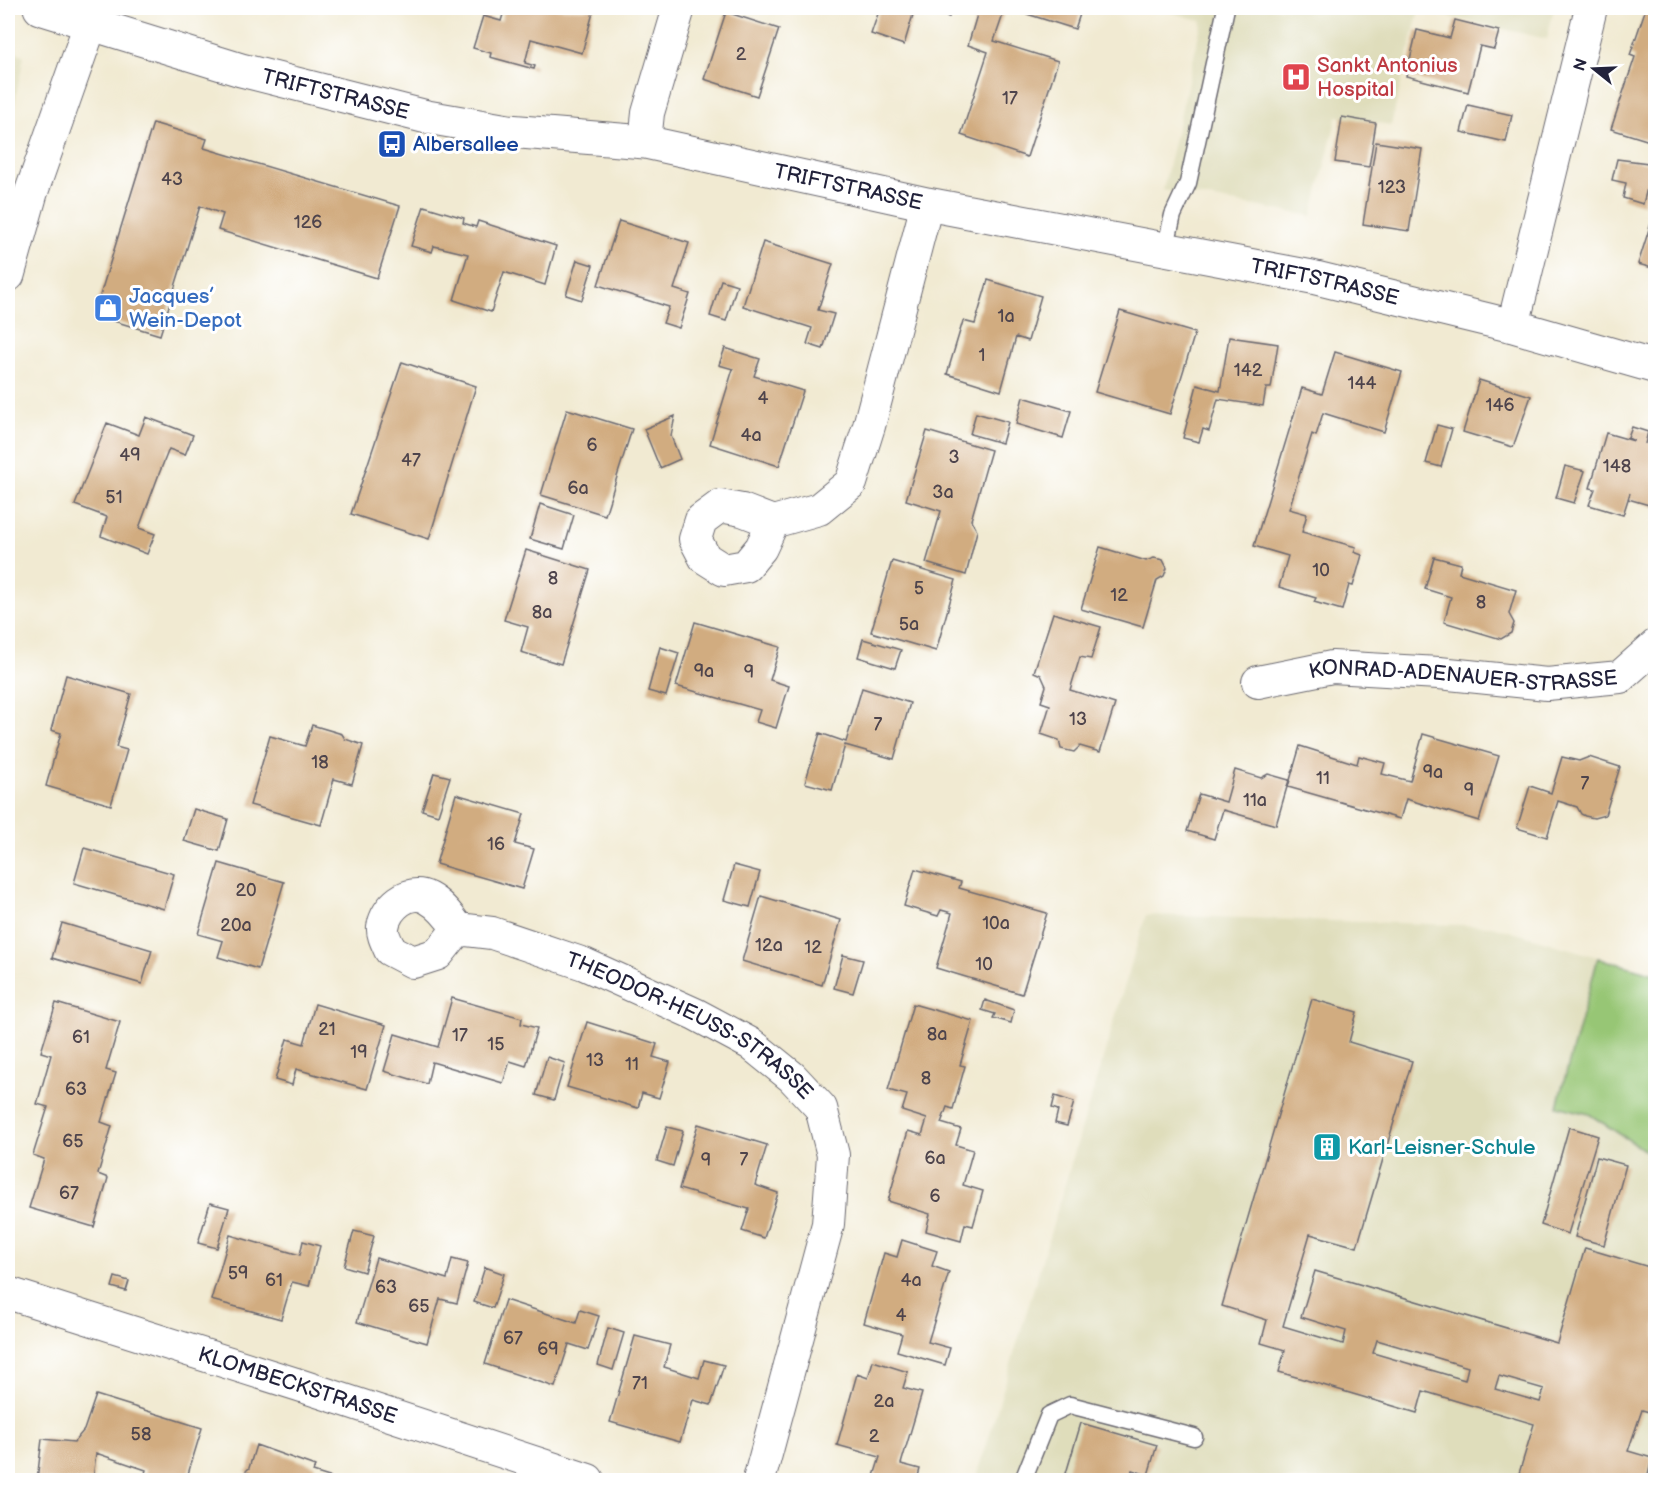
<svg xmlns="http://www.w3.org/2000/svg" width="1663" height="1488" viewBox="0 0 1663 1488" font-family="'Balsamiq Sans',sans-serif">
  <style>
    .built { fill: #dfddbb }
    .green { fill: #97c674; stroke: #5c7458; stroke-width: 1.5 }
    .building { fill: #d1ac80; fill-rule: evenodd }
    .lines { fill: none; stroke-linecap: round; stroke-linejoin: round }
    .lane-casing { stroke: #6a6870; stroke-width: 19 }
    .street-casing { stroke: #6a6870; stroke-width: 34 }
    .secondary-casing { stroke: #6a6870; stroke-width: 35 }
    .lane { stroke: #fff; stroke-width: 16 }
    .street { stroke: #fff; stroke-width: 32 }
    .secondary { stroke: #fff; stroke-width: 33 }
    .labels { text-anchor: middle; stroke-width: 6; stroke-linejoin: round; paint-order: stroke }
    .number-label { font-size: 18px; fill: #4e444c }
    .health-label { font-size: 21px; fill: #be3a42; stroke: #fff; text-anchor: start }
    .street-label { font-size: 21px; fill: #22223b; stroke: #fff }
    .transit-label { font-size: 21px; fill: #164399; stroke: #fff; text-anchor: start }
    .shop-label { font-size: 21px; fill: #366cbe; stroke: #fff; text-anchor: start }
    .culture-label { font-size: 21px; fill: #0d838f; stroke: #fff; text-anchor: start }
  </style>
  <rect width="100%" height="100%" fill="#fff"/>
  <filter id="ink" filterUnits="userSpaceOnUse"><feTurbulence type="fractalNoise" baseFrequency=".0167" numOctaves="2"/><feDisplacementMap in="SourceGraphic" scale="12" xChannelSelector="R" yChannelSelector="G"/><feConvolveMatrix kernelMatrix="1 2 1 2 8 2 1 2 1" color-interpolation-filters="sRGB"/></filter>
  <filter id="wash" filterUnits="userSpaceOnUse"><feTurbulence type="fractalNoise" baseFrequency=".008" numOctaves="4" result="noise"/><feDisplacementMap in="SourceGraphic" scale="24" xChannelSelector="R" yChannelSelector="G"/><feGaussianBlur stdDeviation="1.35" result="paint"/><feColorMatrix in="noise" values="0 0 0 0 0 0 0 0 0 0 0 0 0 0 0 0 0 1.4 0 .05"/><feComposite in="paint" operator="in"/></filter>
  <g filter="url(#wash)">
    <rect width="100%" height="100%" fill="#f1ead2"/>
    <!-- built -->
    <path class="built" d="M1155,8h399l-7,31 -128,-29 -28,115 -54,-9 -25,100 -149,-26 39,-169z
      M8,47l16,9 -16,79z
      M1146,915l346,11 163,48v506h-679z"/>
    <!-- green -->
    <path class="green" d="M1598,958l57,16v183l-66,-43 -32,-8z"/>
    <g id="blocks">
      <!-- building -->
      <path class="building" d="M505,8l89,1 -12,44 -51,-14 -6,24 10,3 -1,3 -44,-12 1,-4 -18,-5 10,-32 18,5z
        M880,8h35l-11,37 -33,-11z
        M920,8h32l-3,9z
        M979,8l26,1 -11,32 64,20 -31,96 -66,-22 27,-83 -20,-7z
        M1029,8h53l-7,21 -48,-15z
        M1646,8h10v135l-45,-14 24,-72 -5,-2z
        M726,12l53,17 -22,67 -53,-17z
        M1455,20l44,11 -5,18 -14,-3 -12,46 -62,-16 11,-46 33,8z
        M1468,105l44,10 -6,27 -45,-10z
        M1342,117l34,6 -7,44 -34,-5z
        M153,123l54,16 -3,9 196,58 -23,72 -159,-48 5,-16 -23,-8 -40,129 -66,-20z
        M1376,142l46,7 -13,82 -46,-7z
        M1617,159l39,5v10l-5,-1 -8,31 -20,-6 3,-15 -14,-3z
        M424,206l40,12 -1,5 13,4 2,-6 78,25 -11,39 -41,-13 -13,40 -37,-12 14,-46 -34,-8 -2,6 -21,-6z
        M1652,220l4,1v48l-18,-5z
        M619,221l70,22 -15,46 16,5 -11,34 -16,-5 6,-16 -71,-22z
        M763,242l70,22 -15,46 16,4 -11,35 -16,-5 5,-16 -69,-22z
        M577,260l16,5 -11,35 -16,-5z
        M721,280l16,5 -11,36 -16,-5z
        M988,280l53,16 -13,45 -12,-4 -15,54 -54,-17 16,-53 12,3z
        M1120,311l75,22 -25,81 -75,-22z
        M1229,337l49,7 -7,44h-5l-3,18 -45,-7 -9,32 -6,-2 -4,13 -16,-4 14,-53 23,6z
        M725,348l35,11 -6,17 49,15 -24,75 -69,-22 23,-75 -14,-4z
        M1335,352l67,20 -18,60 -61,-19 -7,23 -4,-2 -23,75 18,5 -5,18 54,15 -2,5 8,3 -9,31 -4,-1 -7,25 -28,-8 2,-4 -37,-11 9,-31 -34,-10 48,-158 20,6z
        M402,362l74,24 -47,153 -78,-25z
        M1479,380l52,16 -18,51 -50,-15z
        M1023,397l48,14 -8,27 -47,-14z
        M567,409l65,20 -27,86 -64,-20z
        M976,413l32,9 -6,21 -32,-9z
        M675,416l-4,20 9,23 -20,9 -16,-39z
        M146,417l47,18 -8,20 -16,-6 -10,25 -20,54 16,6 -8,20 -46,-18 6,-19 -32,-12 32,-82 32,12z
        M1437,425l15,4 -11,38 -15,-4z
        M1632,427l16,5 -3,12 3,-12 8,2v73l-28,-8 2,-6 -7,22 -34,-10 6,-16 -5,-1 16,-55 28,8 -6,-3z
        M927,431l64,19 -20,70 6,11 -11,44 -40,-12 15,-52 -35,-11z
        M1565,466l20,5 -11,32 -18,-5z
        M540,504l34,11 -10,34 -34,-10z
        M1100,547l46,14 8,-3 9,2 4,8 -3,8 -7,4 -14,47 -62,-18z
        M526,550l64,20 -29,94 -40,-12 7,-25 -24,-7z
        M1434,557l27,7 -2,9 57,17 -7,24 5,9 -3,10 -10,6 -57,-17 7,-25 -26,-8z
        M892,561l64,19 -20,71 -65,-19z
        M1053,613l48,14 -10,32 -11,-2 -10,33 45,14 -15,48 -20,-6 -6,6 -13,-3 -2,-9 -18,-6 9,-29 -9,-3 5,-16 -5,-11 -7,-3z
        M695,622l85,25 -10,33 19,6 -13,42 -20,-6 4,-12 -84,-24z
        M863,639l38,11 -6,18 -37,-11z
        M660,647l19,6 -13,43 -18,-5z
        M66,675l65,19 -15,53 11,3 -16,55 -65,-19 15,-53 -10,-3z
        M862,688l48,15 -16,56 -49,-14 -13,45 -27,-7 15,-50 26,9z
        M312,725l30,9 3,5 18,6 -11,39 -18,-5 -13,46 -71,-20 20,-69 35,10z
        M1423,734l76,22 -20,65 -73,-22 -6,20 -112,-32 12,-41 57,18 2,-8 26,7 -3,11 28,7z
        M1562,757l17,4 10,-4 31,10 -15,48 -11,3 -9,-2 -4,-2 -4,-7 -19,-6 -11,36 -30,-9 13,-42 21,7z
        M1235,770l26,8 7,-4 21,6 -13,45 -53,-15 -9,29 -27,-8 12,-37 27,8z
        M434,773l16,4 -12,38 -16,-5z
        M456,794l68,20 -9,30 19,5 -12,40 -86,-25z
        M194,809l34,10 -9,32 -35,-10z
        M84,848l90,26 -10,35 -90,-26z
        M219,863l65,19 -26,87 -40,-12 5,-16 -25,-7z
        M734,865l26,7 -10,35 -26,-7z
        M915,869l46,13 -2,6 88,25 -25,81 -86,-26 16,-55 -11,-3 -3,6 -34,-10z
        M761,896l80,24 -19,65 -80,-24z
        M62,923l90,27 -10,34 -90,-26z
        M843,955l20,5 -10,33 -19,-5z
        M452,998l70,20 -1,6 16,4 -11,38 -16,-5 -7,22 -71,-21 -5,22 -43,-13 11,-37 43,13z
        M1312,999l45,13 -8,30 63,19 -55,186 -47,-13 -27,92 60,18 3,-13 -45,-14 14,-46 242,72 28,-95 71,21v145l-14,-4 -14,41 24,7 -5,22h-130l17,-56 -111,-33 -6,22 -138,-41 6,-22 -24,-7 6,-23 -45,-14zM1377,1340l91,27 -3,13 -92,-27zM1499,1376l45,13 -4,13 -45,-13z
        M985,1000l29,10 -3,13 -18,-5 2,-4 -13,-4z
        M56,1003l64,19 -14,48 10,3 -15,49 11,4 -14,48 10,4 -14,49 -65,-19 15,-49 -11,-4 15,-48 -11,-3 14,-49 -10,-3z
        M315,1004l71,21 -19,64 -71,-20 -4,16 -17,-5 12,-41 17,5z
        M913,1004l60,17 -13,44 5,1 -12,43 -6,-2 -6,16 20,6 -5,16 17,5 -10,35 20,6 -10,35 -8,-2 -4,17 -35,-10 4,-17 -42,-13 20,-70 14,4 5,-16 -25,-8 5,-16 -19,-5z
        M587,1022l70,22 -4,13 17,5 -11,36 -17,-5 -4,15 -71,-21z
        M547,1057l18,6 -11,37 -18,-5z
        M1055,1096l19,6 -7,24 -12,-3 3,-13 -6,-2z
        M698,1124l69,21 -12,40 23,8 -14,45 -22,-7 7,-22 -70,-20z
        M667,1127l16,4 -10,35 -16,-5z
        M1569,1127l29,9 -30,98 -27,-9z
        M1597,1157l29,8 -22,80 -29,-8z
        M210,1203l19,5 -12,40 -19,-5z
        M354,1231l20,5 -10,36 -20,-6z
        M230,1235l70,20 3,-14 17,5 -11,40 -17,-4 -11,37 -70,-19z
        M902,1240l35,11 -5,15 17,6 -21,70 22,6 -5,17 -48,-14 5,-17 -38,-11 20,-70 13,4z
        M376,1258l71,21 5,-20 16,4 -11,40 -17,-4 -13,44 -70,-21z
        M485,1267l19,7 -11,34 -19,-6z
        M115,1277l14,4 -3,10 -14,-4z
        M505,1300l71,23 4,-13 19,6 -11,34 -19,-6 -14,43 -70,-23z
        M608,1328l16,5 -11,37 -15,-5z
        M635,1336l35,9 -6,22 35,11 5,-18 20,5 -13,40 -18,-5 -13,42 -70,-20z
        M873,1361l35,11 -5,16 19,5 -21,71 19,5 -3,11h-28l-15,-4 6,-19 -43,-12 20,-71 11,4z
        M96,1395l106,33 -14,46 15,6h-60l3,-10 -50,-17 -3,27h-56l5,-41 32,3 10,-12z
        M1081,1423l76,22 -9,30 -16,-5 -3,10 -19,-4 -1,4h-45z
        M256,1445l59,21 -2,6 26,8h-93l3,-7 -4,-1 4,-4z"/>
    </g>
  </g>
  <g filter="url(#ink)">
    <use href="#blocks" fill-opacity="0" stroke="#6a6870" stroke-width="1.5"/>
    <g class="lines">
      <!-- lane casing -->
      <g class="lane-casing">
        <path id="lane" d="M1165,250l8,-35 15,-32 38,-175
          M1023,1480l26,-65 21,-10 124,32"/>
      </g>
      <!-- street casing -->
      <g class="street-casing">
        <g id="street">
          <path d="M645,142l3,-29 31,-105"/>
          <path d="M1513,326l78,-318"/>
          <path d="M773,522l-12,26 -15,18 -22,4 -19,-12 -10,-19 6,-19 19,-14 22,4 31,12 46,-13 32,-26 18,-57 58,-222"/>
          <path id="s1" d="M1258,682l74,-15 107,6 108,11 73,-7 36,-32"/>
          <path id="s2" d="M458,929l-20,25 -25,8 -23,-12c-3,-7 -8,-16 -7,-23 3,-19 25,-40 45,-29 13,7 22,19 30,31l34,4 92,31 111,50 56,30 41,33 29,31 12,47 -5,69 -69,256"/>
          <path id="s3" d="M8,1293l291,92 289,95"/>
        </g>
      </g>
      <!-- secondary casing -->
      <g class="secondary-casing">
        <g id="secondary">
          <path id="s4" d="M40,8l201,62 186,47 81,14 137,11 282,62 385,73 201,49 143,41"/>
          <path d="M8,275l23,-82 65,-185"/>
        </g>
      </g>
      <!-- lane -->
      <use href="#lane" class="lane"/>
      <!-- street -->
      <use href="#street" class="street"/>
      <!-- secondary -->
      <use href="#secondary" class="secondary"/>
    </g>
  </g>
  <!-- icons -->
  <defs>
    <g id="hospital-square" transform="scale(1.5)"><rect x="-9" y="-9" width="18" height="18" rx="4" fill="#e0444e" stroke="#fff"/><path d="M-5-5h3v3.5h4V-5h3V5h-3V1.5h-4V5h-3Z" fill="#fff"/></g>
    <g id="bus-square" transform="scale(1.5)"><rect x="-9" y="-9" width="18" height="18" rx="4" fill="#1a4fb4" stroke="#fff"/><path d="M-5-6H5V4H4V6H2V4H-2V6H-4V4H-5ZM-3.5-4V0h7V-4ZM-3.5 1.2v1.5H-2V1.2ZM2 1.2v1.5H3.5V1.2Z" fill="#fff"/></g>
    <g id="shop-square" transform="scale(1.5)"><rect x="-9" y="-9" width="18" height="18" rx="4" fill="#3f7fe0" stroke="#fff"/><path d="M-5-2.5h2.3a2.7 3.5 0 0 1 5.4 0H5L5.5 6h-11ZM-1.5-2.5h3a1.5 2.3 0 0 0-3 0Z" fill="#fff"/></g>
    <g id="building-square" transform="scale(1.5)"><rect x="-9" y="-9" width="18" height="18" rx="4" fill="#0f9aa8" stroke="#fff"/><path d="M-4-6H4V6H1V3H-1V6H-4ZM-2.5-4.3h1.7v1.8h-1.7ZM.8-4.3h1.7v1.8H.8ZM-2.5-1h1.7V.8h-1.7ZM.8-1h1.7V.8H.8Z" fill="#fff"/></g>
  </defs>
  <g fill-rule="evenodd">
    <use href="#hospital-square" x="1296" y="77"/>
    <use href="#bus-square" x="392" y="144"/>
    <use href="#shop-square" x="108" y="308"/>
    <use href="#building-square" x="1327" y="1147"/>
  </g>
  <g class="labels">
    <!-- number labels -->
    <g class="number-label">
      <text x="741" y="60">2</text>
      <text x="1010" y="104">17</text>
      <text x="172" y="185">43</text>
      <text x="1392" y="193">123</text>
      <text x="308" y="228">126</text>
      <text x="1006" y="322">1a</text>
      <text x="982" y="361">1</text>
      <text x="1248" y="376">142</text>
      <text x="1362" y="389">144</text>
      <text x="763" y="404">4</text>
      <text x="1500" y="411">146</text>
      <text x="751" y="441">4a</text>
      <text x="592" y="451">6</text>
      <text x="130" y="461">49</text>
      <text x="954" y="463">3</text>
      <text x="411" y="466">47</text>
      <text x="1617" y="472">148</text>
      <text x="578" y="494">6a</text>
      <text x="943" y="498">3a</text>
      <text x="114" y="503">51</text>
      <text x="1321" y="576">10</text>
      <text x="553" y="584">8</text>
      <text x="919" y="594">5</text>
      <text x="1119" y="601">12</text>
      <text x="1481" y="608">8</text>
      <text x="542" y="618">8a</text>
      <text x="909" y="630">5a</text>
      <text x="704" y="677">9a</text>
      <text x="749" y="678">9</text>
      <text x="1078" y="725">13</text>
      <text x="878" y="730">7</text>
      <text x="320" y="768">18</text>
      <text x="1433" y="778">9a</text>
      <text x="1323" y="784">11</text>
      <text x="1585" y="789">7</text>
      <text x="1469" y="796">9</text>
      <text x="1255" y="806">11a</text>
      <text x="496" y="850">16</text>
      <text x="246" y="896">20</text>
      <text x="996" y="929">10a</text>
      <text x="236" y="931">20a</text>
      <text x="769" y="951">12a</text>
      <text x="813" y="953">12</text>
      <text x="984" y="970">10</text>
      <text x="327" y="1035">21</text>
      <text x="937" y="1040">8a</text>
      <text x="460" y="1041">17</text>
      <text x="81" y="1043">61</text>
      <text x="496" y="1050">15</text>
      <text x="359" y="1058">19</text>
      <text x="595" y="1066">13</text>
      <text x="632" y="1070">11</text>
      <text x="926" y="1084">8</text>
      <text x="76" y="1095">63</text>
      <text x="73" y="1147">65</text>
      <text x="935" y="1164">6a</text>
      <text x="744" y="1165">7</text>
      <text x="706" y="1166">9</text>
      <text x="69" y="1199">67</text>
      <text x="935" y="1202">6</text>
      <text x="238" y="1279">59</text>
      <text x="274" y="1286">61</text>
      <text x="911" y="1286">4a</text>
      <text x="386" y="1293">63</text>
      <text x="419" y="1312">65</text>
      <text x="901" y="1321">4</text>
      <text x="513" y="1344">67</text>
      <text x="548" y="1355">69</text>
      <text x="640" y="1389">71</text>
      <text x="884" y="1407">2a</text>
      <text x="141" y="1440">58</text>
      <text x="874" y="1442">2</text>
    </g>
    <!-- health labels -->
    <g class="health-label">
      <text x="1317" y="72">Sankt Antonius<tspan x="1317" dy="24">Hospital</tspan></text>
    </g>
    <!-- street labels -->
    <g class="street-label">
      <text dy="7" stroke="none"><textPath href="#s4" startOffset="308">TRIFTSTRASSE</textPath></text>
      <text dy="7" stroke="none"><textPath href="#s4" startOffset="830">TRIFTSTRASSE</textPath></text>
      <text dy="7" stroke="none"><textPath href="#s4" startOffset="1316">TRIFTSTRASSE</textPath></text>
      <text dy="7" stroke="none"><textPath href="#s1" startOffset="207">KONRAD-ADENAUER-STRASSE</textPath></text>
      <text dy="7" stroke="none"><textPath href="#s2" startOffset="468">THEODOR-HEUSS-STRASSE</textPath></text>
      <text dy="7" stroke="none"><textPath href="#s3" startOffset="304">KLOMBECKSTRASSE</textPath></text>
    </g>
    <!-- transit labels -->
    <g class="transit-label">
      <text x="413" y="151">Albersallee</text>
    </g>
    <!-- shop labels -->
    <g class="shop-label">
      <text x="129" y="303">Jacques’<tspan x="129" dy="24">Wein-Depot</tspan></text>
    </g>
    <!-- culture labels -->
    <g class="culture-label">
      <text x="1348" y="1154">Karl-Leisner-Schule</text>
    </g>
  </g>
  <!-- margin -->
  <rect width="1663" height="1488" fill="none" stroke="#fff" stroke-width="30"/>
  <!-- north arrow -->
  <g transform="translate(1594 69) rotate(288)" stroke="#ffffff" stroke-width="4.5" paint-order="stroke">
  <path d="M0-4.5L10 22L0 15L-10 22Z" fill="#22223b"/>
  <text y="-9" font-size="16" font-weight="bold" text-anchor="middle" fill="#22223b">N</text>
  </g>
</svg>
